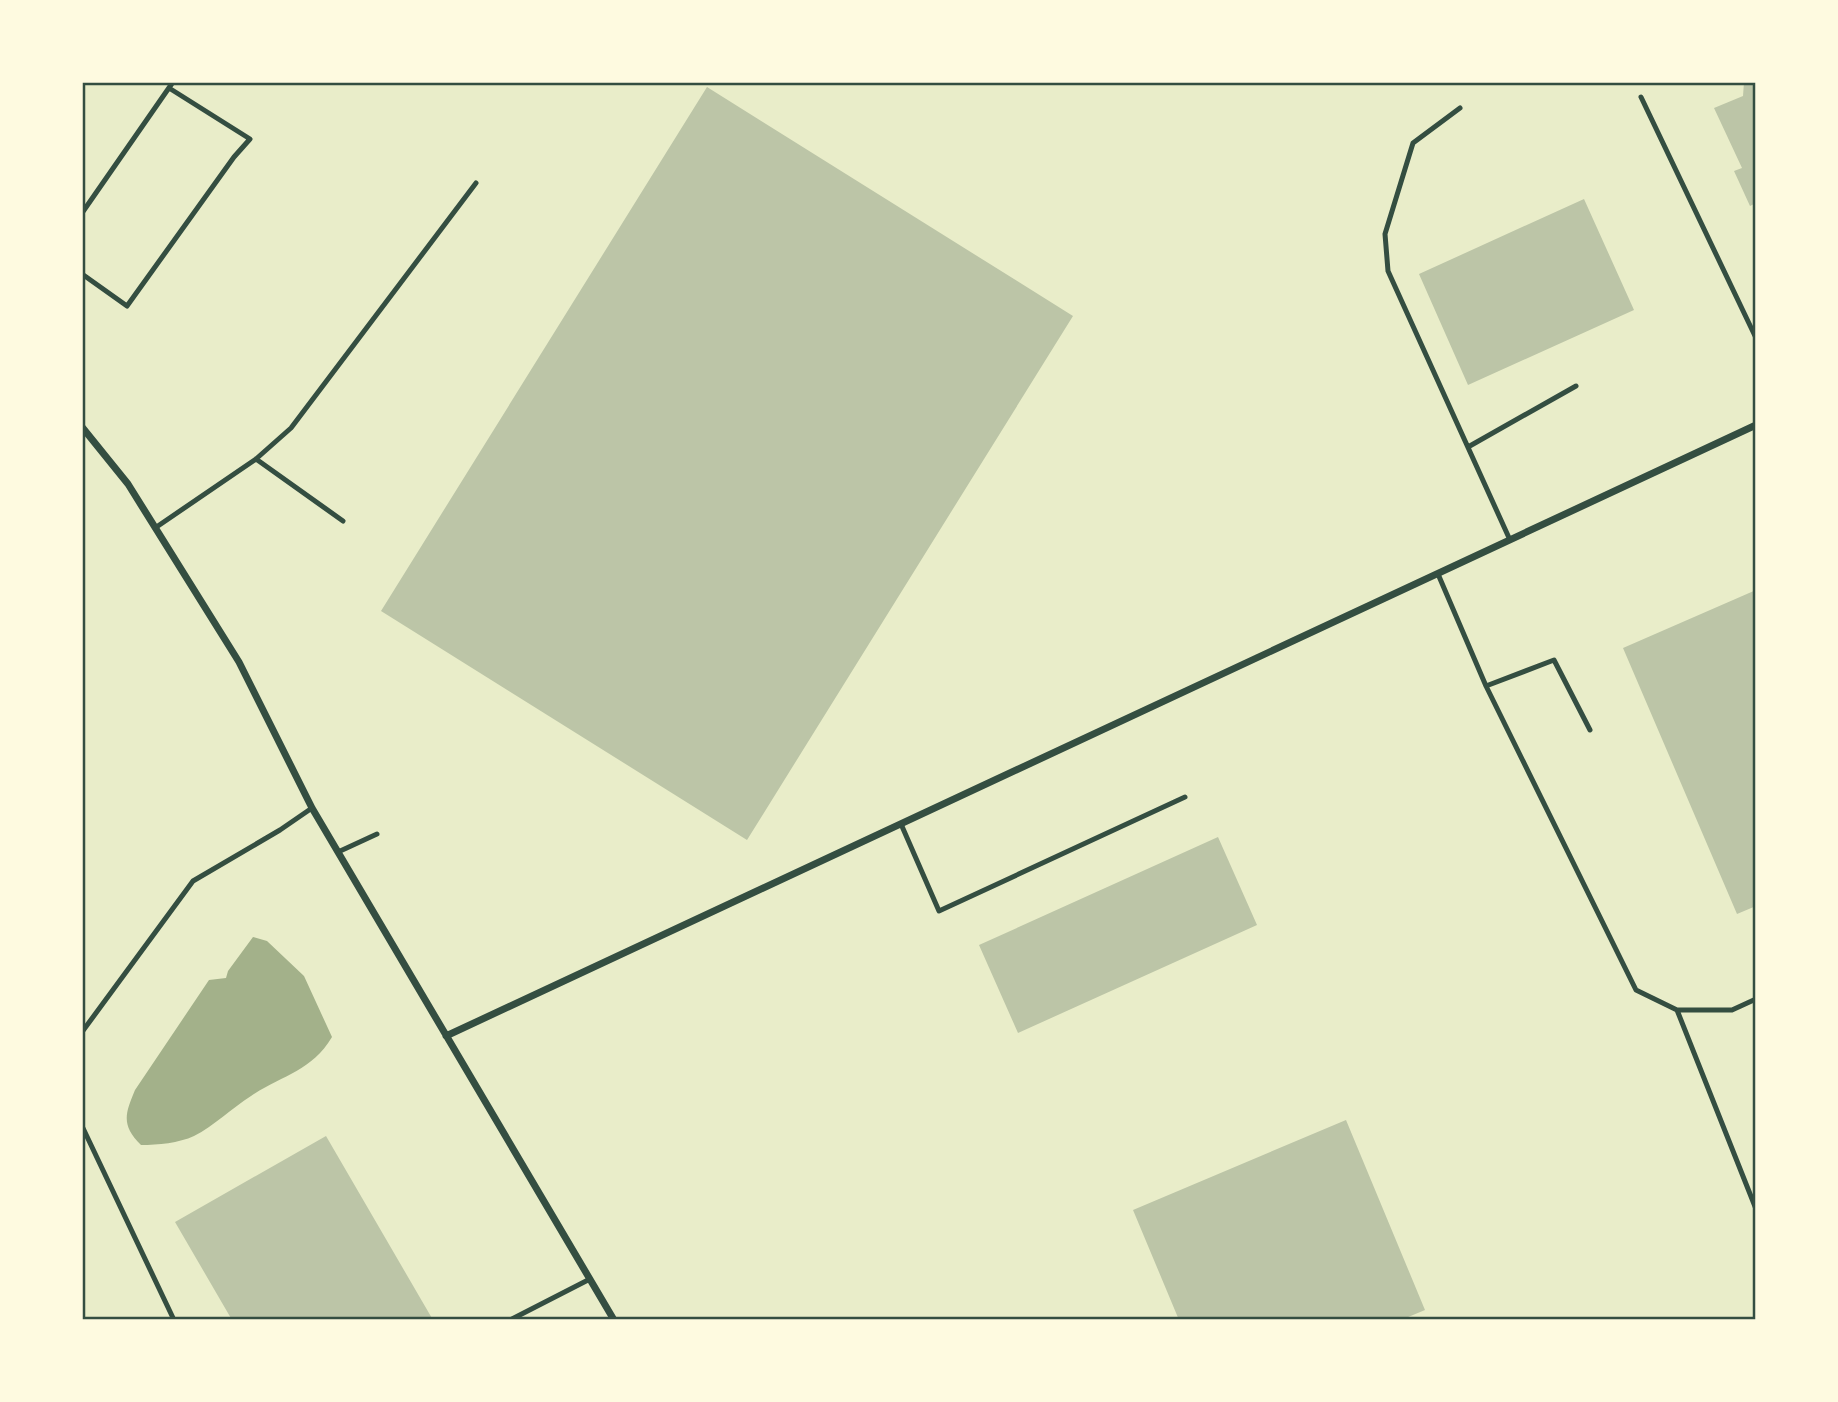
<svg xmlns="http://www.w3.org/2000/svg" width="1838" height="1402" viewBox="0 0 1838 1402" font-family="Roboto,sans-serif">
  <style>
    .water { fill: #a3b18a }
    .building { fill: #bcc5a7 }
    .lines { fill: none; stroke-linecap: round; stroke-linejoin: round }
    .service { stroke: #344e41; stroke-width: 5 }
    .minor { stroke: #344e41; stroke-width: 7 }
    .neatline { fill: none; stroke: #344e41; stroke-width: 2.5 }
  </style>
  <rect width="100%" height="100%" fill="#e9edc9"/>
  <!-- water -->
  <path class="water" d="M253,937l14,4 37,35 28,61c-21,35 -50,38 -81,59 -19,12 -37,30 -57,40 -15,7 -36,9 -53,9 -20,-20 -16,-31 -6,-55l74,-110 17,-2 2,-7z"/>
  <!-- building -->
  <path class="building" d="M1744,82h12v121l-6,3 -16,-35 8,-3 -28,-60 29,-12z
    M707,87l366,229 -326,524 -366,-229z
    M1584,199l50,111 -166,75 -49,-111z
    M1756,590v316l-19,8 -114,-266z
    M1218,837l39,88 -239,108 -39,-88z
    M1346,1120l79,190 -24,10h-222l-46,-110z
    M326,1136l107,184h-201l-57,-98z"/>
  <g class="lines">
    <!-- service -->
    <path class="service" d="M1641,97l115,241
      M1460,108l-47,35 -28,91 3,37 122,269
      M82,213l91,-131
      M82,274l45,32 107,-149 16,-18 -81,-51
      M1468,447l108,-61
      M256,459l87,62
      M155,528l101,-69 35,-31 185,-245
      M1438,574l48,112 150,304 41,20h55l24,-11
      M1486,686l68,-26 36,70
      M901,824l38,87 246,-114
      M338,852l39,-18
      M1677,1010l79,199
      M82,1032l111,-151 87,-51 32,-22
      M82,1126l92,194
      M510,1320l80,-41"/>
    <!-- minor -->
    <path class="minor" d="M82,427l46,57 111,178 73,146 302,512
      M446,1036l1310,-611"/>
  </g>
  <!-- border -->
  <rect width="1838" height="1402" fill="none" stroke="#fefae0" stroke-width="168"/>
  <rect x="84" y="84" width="1670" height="1234" class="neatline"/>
</svg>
